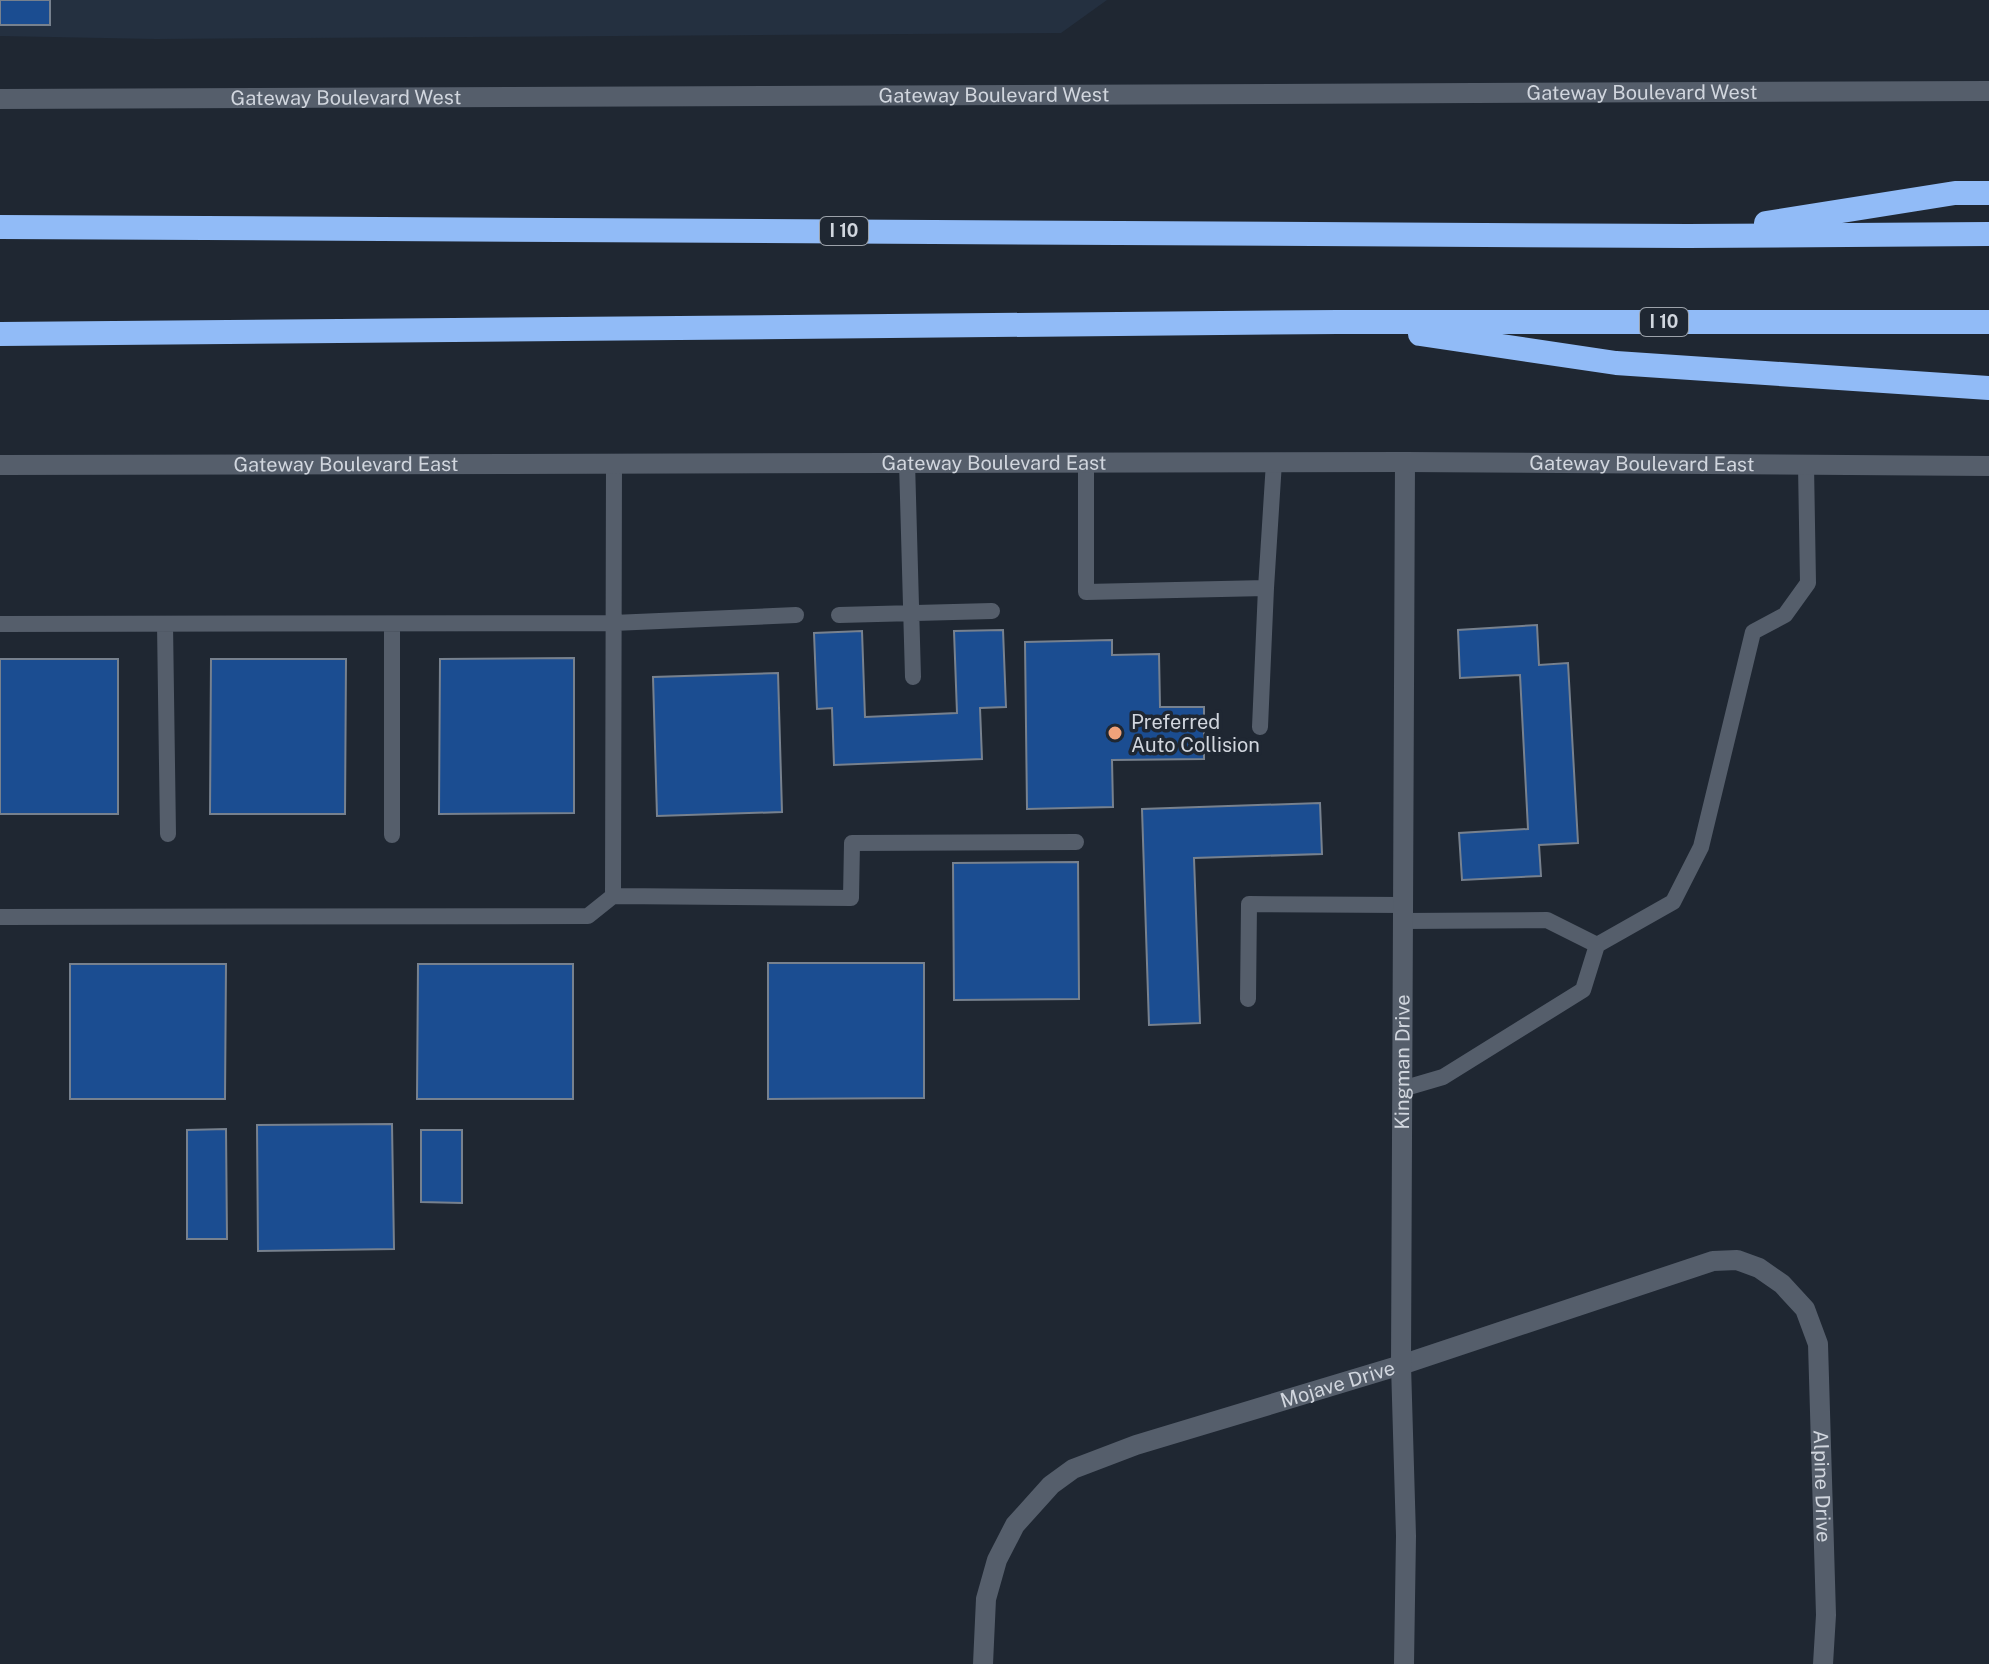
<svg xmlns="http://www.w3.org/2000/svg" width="1989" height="1664" viewBox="0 0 1989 1664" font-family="'Public Sans',sans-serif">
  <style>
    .built { fill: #243040 }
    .building { fill: #1b4d91; stroke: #77818e; stroke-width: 2 }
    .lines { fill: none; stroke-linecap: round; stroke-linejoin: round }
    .lane { stroke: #555e6b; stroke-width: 16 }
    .street { stroke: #555e6b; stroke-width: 20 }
    .secondary { stroke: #555e6b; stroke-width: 20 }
    .highway { stroke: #91bbf7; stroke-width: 24 }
    .poi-dot { fill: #f0a27a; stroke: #1f2732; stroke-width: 3 }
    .labels { text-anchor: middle; stroke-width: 7; stroke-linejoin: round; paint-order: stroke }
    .shield { fill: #1f2732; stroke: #9ca2aa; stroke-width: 2 }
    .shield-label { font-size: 18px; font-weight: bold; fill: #d1d6de }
    .street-label { font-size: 20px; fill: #d1d6de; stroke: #1f2732 }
    .poi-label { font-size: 20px; fill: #d1d6de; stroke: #1f2732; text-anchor: start }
  </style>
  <rect width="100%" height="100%" fill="#1f2732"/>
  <!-- built -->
  <path class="built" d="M0,0h1107l-46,33 -905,6 -156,-3z"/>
  <!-- building -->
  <path class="building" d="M0,0h50v25h-50z
    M1537,625l2,40 29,-2 10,180 -39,2 2,31 -79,4 -3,-47 69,-4 -8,-154 -60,3 -2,-48z
    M1003,630l3,77 -26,1 2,51 -148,6 -2,-57 -15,1 -3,-76 48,-2 3,86 92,-4 -3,-82z
    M1112,640v15l47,-1 1,53h44v52l-92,1 1,47 -86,2 -2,-167z
    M574,658v155l-135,1 1,-155z
    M0,659h118v155h-118z
    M211,659h135l-1,155h-135z
    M778,673l4,139 -125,4 -4,-139z
    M1320,803l2,51 -128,4 6,165 -51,2 -7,-216z
    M1078,862l1,137 -125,1 -1,-137z
    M768,963h156v135l-156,1z
    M70,964h156l-1,135h-155z
    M418,964h155v135h-156z
    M392,1124l2,125 -136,2 -1,-126z
    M226,1129l1,110h-40v-109z
    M421,1130h41v73l-41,-1z"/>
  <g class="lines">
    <!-- lane -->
    <path class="lane" d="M907,462l6,215
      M1086,462v130l180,-4 -6,139
      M1266,588l8,-126
      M839,615l153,-4
      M0,624l613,-1 183,-8
      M165,624l3,210
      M392,624v211
      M613,896l238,2 1,-55 224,-1
      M0,917l588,-1 25,-20 1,-433
      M1403,921l144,-1 50,25 76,-43 28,-55 52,-215 32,-17 23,-32 -2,-118
      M1248,999l1,-95 154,1
      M1402,1089l41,-12 140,-87 14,-45"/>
    <!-- street -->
    <g class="street">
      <path id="s1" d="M983,1664l3,-65 11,-39 18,-35 36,-40 22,-16 63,-24 265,-80 312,-104 24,-1 22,8 23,16 23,25 13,35 8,271 -3,49"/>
      <path id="s2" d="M1404,1664l2,-128 -5,-171 4,-903"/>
    </g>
    <!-- secondary -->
    <g class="secondary">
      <path id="s3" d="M0,99l1989,-8"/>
      <path id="s4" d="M0,465l1405,-3 584,4"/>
    </g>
    <!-- highway -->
    <path class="highway" d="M1766,223l189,-30h34
      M0,227l1688,9 301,-2
      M0,334l1338,-12h651
      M1420,334l196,29 373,25"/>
  </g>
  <!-- markers -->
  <circle class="poi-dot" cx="1115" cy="733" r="8"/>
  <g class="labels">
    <!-- shield labels -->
    <g class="shield">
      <rect x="820" y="217" width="48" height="28" rx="6"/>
      <rect x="1640" y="308" width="48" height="28" rx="6"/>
    </g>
    <g class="shield-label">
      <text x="844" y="237">I 10</text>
      <text x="1664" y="328">I 10</text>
    </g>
    <!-- street labels -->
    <g class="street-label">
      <text dy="7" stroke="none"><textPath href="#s3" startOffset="1642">Gateway Boulevard West</textPath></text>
      <text dy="7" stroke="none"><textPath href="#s3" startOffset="994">Gateway Boulevard West</textPath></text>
      <text dy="7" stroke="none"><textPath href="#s3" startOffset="346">Gateway Boulevard West</textPath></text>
      <text dy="7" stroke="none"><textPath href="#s4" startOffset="994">Gateway Boulevard East</textPath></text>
      <text dy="7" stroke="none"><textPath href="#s4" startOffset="1642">Gateway Boulevard East</textPath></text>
      <text dy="7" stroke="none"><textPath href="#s4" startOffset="346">Gateway Boulevard East</textPath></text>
      <text dy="7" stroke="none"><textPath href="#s2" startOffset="602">Kingman Drive</textPath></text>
      <text dy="7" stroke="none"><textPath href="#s1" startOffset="504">Mojave Drive</textPath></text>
      <text dy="7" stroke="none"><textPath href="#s1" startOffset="1188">Alpine Drive</textPath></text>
    </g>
    <!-- poi labels -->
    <g class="poi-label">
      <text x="1131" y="729">Preferred<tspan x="1131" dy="23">Auto Collision</tspan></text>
    </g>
  </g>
</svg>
